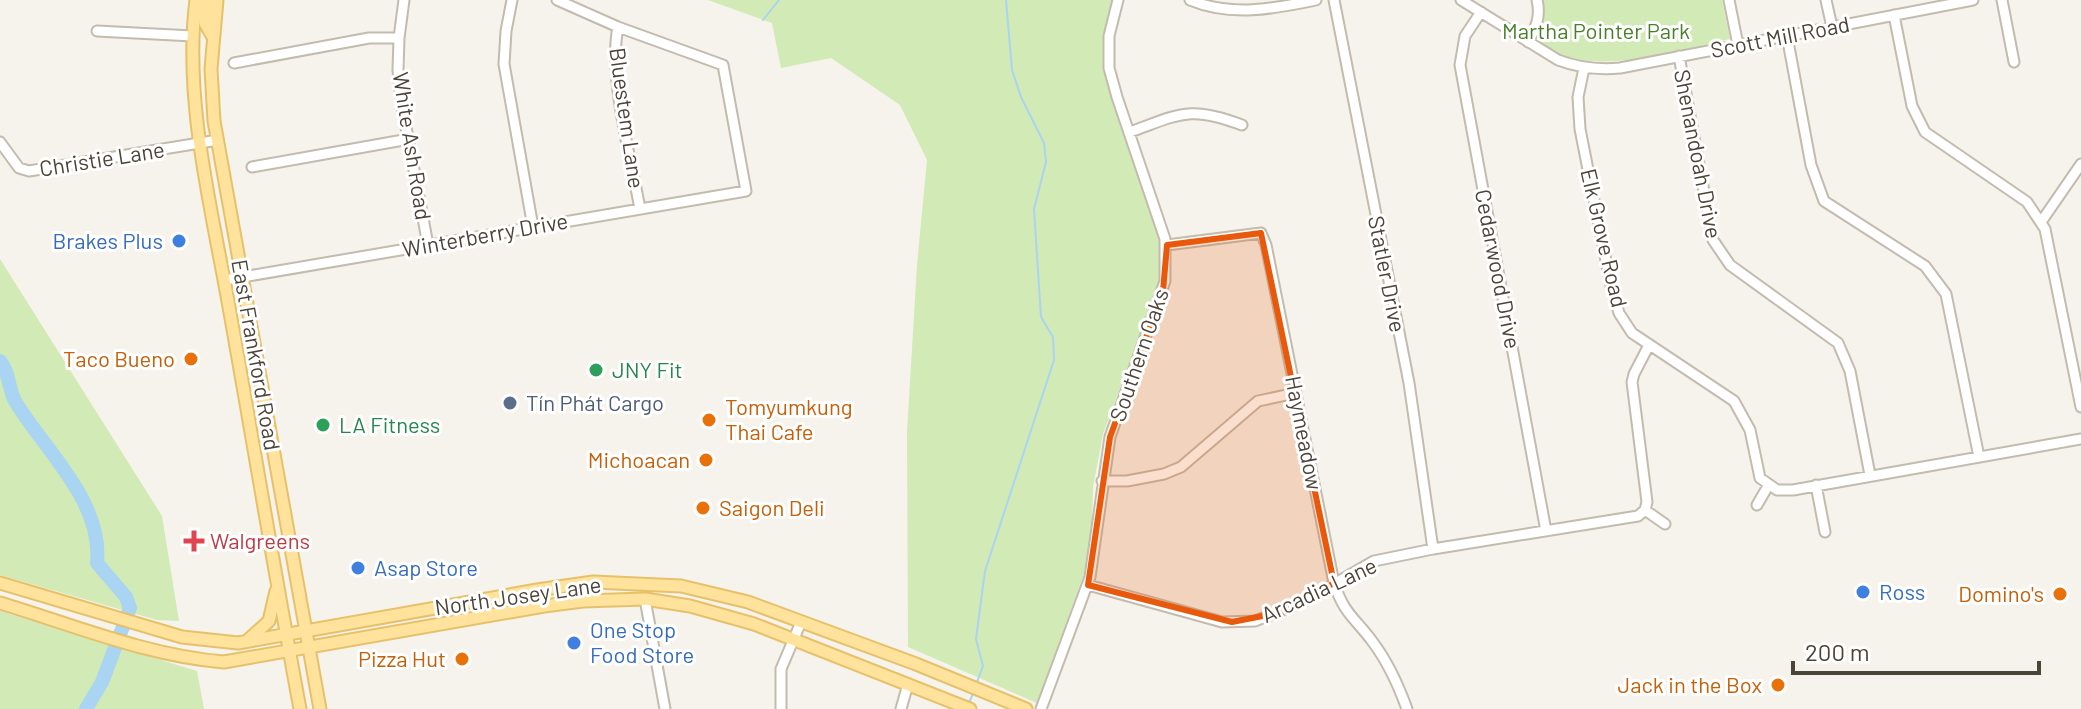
<svg xmlns="http://www.w3.org/2000/svg" width="2081" height="709" viewBox="0 0 2081 709" font-family="Barlow,sans-serif">
  <style>
    .green { fill: #d2eab5 }
    .lines { fill: none; stroke-linecap: round; stroke-linejoin: round }
    .stream { stroke: #a9d4f2; stroke-width: 2 }
    .river { stroke: #a9d4f2; stroke-width: 14 }
    .minor-casing { stroke: #c2bbae; stroke-width: 13 }
    .major-casing { stroke: #e6c16a; stroke-width: 15 }
    .minor { stroke: #fff; stroke-width: 9 }
    .major { stroke: #ffe39c; stroke-width: 11 }
    .marked { fill: #e8590c; fill-opacity: 0.2; stroke: #e8590c; stroke-width: 6; stroke-linejoin: round }
    .shop-dot { fill: #3f7fe0; stroke: #fff; stroke-width: 3 }
    .food-dot { fill: #e8710a; stroke: #fff; stroke-width: 3 }
    .leisure-dot { fill: #2e9e5b; stroke: #fff; stroke-width: 3 }
    .service-dot { fill: #5c6f8a; stroke: #fff; stroke-width: 3 }
    .health-dot { fill: #e0444e; stroke: #fff; stroke-width: 3 }
    .labels { text-anchor: middle; stroke-width: 6; stroke-linejoin: round; paint-order: stroke }
    .park-label { font-size: 22px; fill: #4a7f2a; stroke: #fff }
    .street-label { font-size: 22px; fill: #4b4439; stroke: #fff }
    .shop-label { font-size: 22px; fill: #366cbe; stroke: #fff; text-anchor: start }
    .food-label { font-size: 22px; fill: #c56008; stroke: #fff; text-anchor: end }
    .leisure-label { font-size: 22px; fill: #27864d; stroke: #fff; text-anchor: start }
    .service-label { font-size: 22px; fill: #4e5e75; stroke: #fff; text-anchor: start }
    .health-label { font-size: 22px; fill: #be3a42; stroke: #fff; text-anchor: start }
  </style>
  <rect width="100%" height="100%" fill="#f6f3ec"/>
  <!-- green -->
  <path class="green" d="M708,0h406c-33,93 37,163 47,251 2,12 -1,25 -3,37l-55,146 -10,53 -2,67 -54,149 -129,-56 -1,-215 10,-167 10,-105 -27,-55 -69,-47 -50,10 -9,-45z
    M1543,0h179l8,39c-53,11 -152,45 -194,-1l8,-17z
    M0,259l162,257 17,105 -22,-1 -157,-45z
    M0,611l197,60 7,38h-204z"/>
  <g class="lines">
    <!-- stream -->
    <path class="stream" d="M763,20l16,-20
      M976,685l7,-19 -7,-27 9,-68 69,-211 -1,-23 -12,-20 -7,-108 12,-47 -2,-19 -23,-46 -9,-27 -6,-70
      M969,703l5,-12"/>
    <!-- river -->
    <path class="river" d="M0,361c10,12 8,27 15,40 30,50 88,100 82,162l29,34 4,11 -28,74 -16,27"/>
    <!-- minor casing -->
    <g class="minor-casing">
      <path id="minor" d="M404,0l-5,38 -1,32 3,30 27,145
        M512,0l-6,31 -2,33 29,163
        M1190,0c41,17 83,9 126,0
        M1334,0l75,383 24,166
        M1461,0l97,60c21,8 40,10 62,8l353,-68
        M1729,0l9,45
        M1826,0l6,27
        M2002,0l12,62
        M1481,12l-16,24 -5,29 86,466
        M1894,15l18,91 13,26 102,70 18,27 36,178
        M618,27c-10,49 13,131 22,182
        M97,31l96,5
        M1787,36l24,129 13,36 101,65 21,28 33,163
        M1528,42c8,-15 13,-25 9,-42
        M1679,56l34,184 17,25 108,78 12,28 20,104
        M234,63l135,-25h30
        M1584,68l-6,29 2,32 31,157 8,27 13,20 102,68 16,29 10,48 17,12h16l288,-51
        M1130,132c50,-18 60,-27 112,-7
        M0,142l19,26 10,3 189,-31
        M252,167l157,-28
        M2041,222l40,-58
        M1167,245l94,-12 5,12 68,338c10,31 21,35 38,58 16,21 26,43 35,68
        M225,280l521,-89 -23,-126 -105,-38 -61,-27
        M1102,481h25l37,-7 17,-7 77,-66 38,-8
        M1816,485l9,47
        M1757,505l11,-19
        M1645,510l20,14
        M1088,585l134,37 33,-1 48,-19 71,-41 59,-12 205,-33 7,-6 2,-8 -15,-120 2,-8 15,-29
        M645,599l20,110
        M781,709v-40l20,-47
        M901,709l7,-25
        M1041,709l49,-132 20,-140 55,-156v-42l-48,-142 -8,-29v-32l9,-36"/>
    </g>
    <!-- major casing -->
    <g class="major-casing">
      <path id="major" d="M196,0c-13,99 16,210 33,307 24,134 46,268 71,402
        M206,0l-1,23 8,14
        M217,0l-6,69 3,52 106,588
        M0,583l182,54 56,6 299,-53 56,-8 88,4 67,16 168,62 110,45
        M0,603c73,22 148,53 224,59l320,-56 39,-5 62,-2 45,7 64,18 216,85
        M248,640l21,-19 7,-30"/>
    </g>
    <!-- minor -->
    <use href="#minor" class="minor"/>
    <!-- major -->
    <use href="#major" class="major"/>
  </g>
  <!-- marked area -->
  <path class="marked" d="M1261,233l73,350 -51,29 -51,10 -144,-37 22,-148 53,-146 4,-46z"/>
  <!-- markers -->
  <g class="shop-dot">
    <circle cx="179" cy="241" r="8"/>
    <circle cx="358" cy="568" r="8"/>
    <circle cx="1863" cy="592" r="8"/>
    <circle cx="574" cy="643" r="8"/>
  </g>
  <g class="food-dot">
    <circle cx="191" cy="359" r="8"/>
    <circle cx="709" cy="420" r="8"/>
    <circle cx="706" cy="460" r="8"/>
    <circle cx="703" cy="508" r="8"/>
    <circle cx="2060" cy="594" r="8"/>
    <circle cx="462" cy="659" r="8"/>
    <circle cx="1778" cy="685" r="8"/>
  </g>
  <g class="leisure-dot">
    <circle cx="596" cy="370" r="8"/>
    <circle cx="323" cy="425" r="8"/>
  </g>
  <circle class="service-dot" cx="510" cy="403" r="8"/>
  <path class="health-dot" d="M190 529h8v8h8v8h-8v8h-8v-8h-8v-8h8z"/>
  <g class="labels">
    <!-- park labels -->
    <g class="park-label">
      <text x="1596" y="39">Martha Pointer Park</text>
    </g>
    <!-- street labels -->
    <g class="street-label">
      <text transform="translate(1780 37) rotate(-11)" y="8">Scott Mill Road</text>
      <text transform="translate(627 118) rotate(82)" y="8">Bluestem Lane</text>
      <text transform="translate(412 146) rotate(81)" y="8">White Ash Road</text>
      <text transform="translate(1698 154) rotate(79)" y="8">Shenandoah Drive</text>
      <text transform="translate(102 159) rotate(-9)" y="8">Christie Lane</text>
      <text transform="translate(485 235) rotate(-10)" y="8">Winterberry Drive</text>
      <text transform="translate(1604 238) rotate(77)" y="8">Elk Grove Road</text>
      <text transform="translate(1498 269) rotate(79)" y="8">Cedarwood Drive</text>
      <text transform="translate(1387 274) rotate(79)" y="8">Statler Drive</text>
      <text transform="translate(256 355) rotate(80)" y="8">East Frankford Road</text>
      <text transform="translate(1139 355) rotate(-71)" y="8">Southern Oaks</text>
      <text transform="translate(1304 433) rotate(79)" y="8">Haymeadow</text>
      <text transform="translate(1319 590) rotate(-25)" y="8">Arcadia Lane</text>
      <text transform="translate(518 596) rotate(-8)" y="8">North Josey Lane</text>
    </g>
    <!-- shop labels -->
    <g class="shop-label">
      <text x="163" y="249" text-anchor="end">Brakes Plus</text>
      <text x="374" y="576">Asap Store</text>
      <text x="1879" y="600">Ross</text>
      <text x="590" y="638">One Stop<tspan x="590" dy="25">Food Store</tspan></text>
    </g>
    <!-- food labels -->
    <g class="food-label">
      <text x="175" y="367">Taco Bueno</text>
      <text x="725" y="415" text-anchor="start">Tomyumkung<tspan x="725" dy="25">Thai Cafe</tspan></text>
      <text x="690" y="468">Michoacan</text>
      <text x="719" y="516" text-anchor="start">Saigon Deli</text>
      <text x="2044" y="602">Domino's</text>
      <text x="446" y="667">Pizza Hut</text>
      <text x="1762" y="693">Jack in the Box</text>
    </g>
    <!-- leisure labels -->
    <g class="leisure-label">
      <text x="612" y="378">JNY Fit</text>
      <text x="339" y="433">LA Fitness</text>
    </g>
    <!-- service labels -->
    <g class="service-label">
      <text x="526" y="411">Tín Phát Cargo</text>
    </g>
    <!-- health labels -->
    <g class="health-label">
      <text x="210" y="549">Walgreens</text>
    </g>
  </g>
  <!-- scale -->
  <path d="M1793 661v12h246v-12" fill="none" stroke="#4b4439" stroke-width="4"/>
  <text x="1805" y="661" font-size="24" fill="#4b4439" stroke="#ffffff" stroke-width="6" paint-order="stroke">200 m</text>
</svg>
